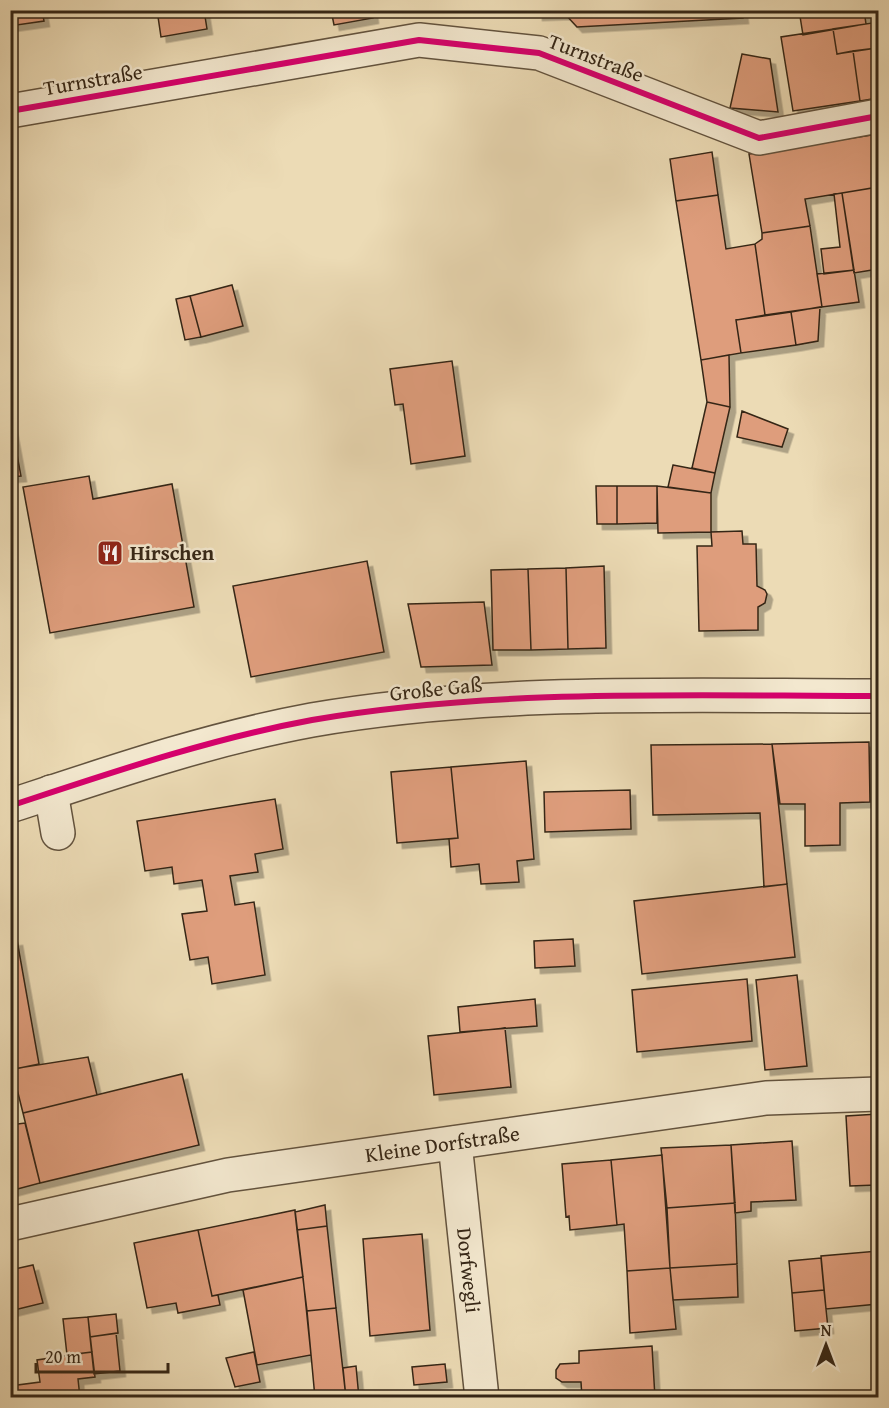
<svg xmlns="http://www.w3.org/2000/svg" width="889" height="1408" viewBox="0 0 889 1408" font-family="'Gentium Book Plus',serif">
  <style>
    .building { fill: #de9d7c; stroke: #352616; stroke-width: 1.5; filter: url(#shadow) }
    .lines { fill: none; stroke-linecap: round; stroke-linejoin: round }
    .minor-casing { stroke: #63533e; stroke-width: 36 }
    .minor { stroke: #f3e8cf; stroke-width: 33 }
    .cycleway-casing { stroke: #f3e8cf; stroke-width: 10 }
    .cycleway { stroke: #d6006c; stroke-width: 6 }
    .labels { text-anchor: middle; stroke-width: 5; stroke-linejoin: round; paint-order: stroke }
    .street-label { font-size: 21px; fill: #352616; stroke: #f3e8cf }
    .poi-label { font-size: 21px; font-weight: bold; fill: #352616; stroke: #f3e8cf; text-anchor: start }
  </style>
  <defs>
    <filter id="shadow"><feDropShadow dx="5.5" dy="5.5" stdDeviation="0" flood-color="#0004"/></filter>
  </defs>
  <rect width="100%" height="100%" fill="#ecdbb5"/>
  <filter id="stains"><feTurbulence type="fractalNoise" baseFrequency=".00333" numOctaves="4"/><feColorMatrix values="0 0 0 0 .2 0 0 0 0 .09 0 0 0 0 .02 0 0 0 .5 -.17"/></filter>
  <radialGradient id="worn" r=".72"><stop offset=".6" stop-color="#630" stop-opacity="0"/><stop offset="1" stop-color="#630" stop-opacity=".3"/></radialGradient>
  <!-- building -->
  <path class="building" d="M10,10h32l2,11 -34,5z
    M157,10h47l3,19 -46,8z
    M331,10h41l1,8 -39,7z
    M537,10h205l1,8 -166,9 -12,-13 -28,1z
    M799,10h65l2,14 -63,11z
    M872,23l4,25 -39,6 -4,-25z
    M833,29l4,25 16,-3 7,50 -67,10 -12,-74z
    M876,48l2,50 -18,3 -7,-50z
    M742,54l28,5 8,53 -48,-4z
    M878,134v53l-73,12 5,27 -48,7 -13,-79z
    M712,152l6,43 -42,6 -6,-42z
    M878,187v82l-24,4 -12,-80z
    M842,193l12,77 -30,4 -3,-25 19,-2 -6,-53z
    M718,195l8,54 29,-5 10,71 -29,5 5,33 -40,7 -25,-159z
    M810,226l12,81 -57,8 -10,-71 7,-5v-6z
    M854,270l5,32 -37,5 -5,-33z
    M232,285l11,41 -42,11 -11,-41z
    M190,296l11,41 -16,3 -9,-41z
    M820,307l-2,34 -22,4 -5,-33z
    M791,312l5,33 -55,8 -5,-33z
    M876,319h2v41l-6,-40z
    M729,355l1,52 -23,-5 -6,-42z
    M452,361l13,95 -54,8 -8,-60 -8,1 -5,-36z
    M707,402l23,5 -15,66 -23,-5z
    M742,411l46,18 -6,18 -45,-10z
    M10,417l11,59 -11,1z
    M876,421h2v39l-4,-1z
    M673,465l42,8 -4,20 -43,-6z
    M89,476l4,23 79,-15 22,123 -144,26 -27,-146z
    M596,486h21v38h-20z
    M617,486h40v37l-40,1z
    M657,486l54,7v39l-53,1z
    M742,531l1,13h13l1,42 8,4 2,4 -2,9 -7,4v23l-59,1 -2,-85h15l-1,-14z
    M367,561l17,91 -133,25 -18,-91z
    M604,566l2,82 -38,1 -2,-81z
    M566,568l2,81 -37,1 -3,-81z
    M528,569l3,81h-38l-2,-80z
    M484,602l8,63 -71,2 -13,-63z
    M869,742l1,60 -30,1v42l-35,1v-42h-25l-8,-60z
    M772,744l15,140 -23,3 -4,-74 -107,2 -2,-70z
    M526,761l8,98 -17,2 2,21 -38,2 -2,-20 -28,3 -2,-28 9,-1 -7,-71z
    M451,767l7,71 -61,5 -6,-71z
    M630,790l1,39 -86,3 -1,-40z
    M275,799l8,50 -28,5 3,18 -28,4 5,29 19,-3 11,73 -53,9 -4,-27 -18,3 -8,-46 25,-3 -5,-31 -28,4 -2,-17 -27,4 -8,-50z
    M787,884l8,73 -153,17 -8,-73z
    M573,939l2,27 -40,2 -1,-27z
    M17,940l22,124 -29,6v-129z
    M797,975l10,91 -42,4 -9,-90z
    M747,979l5,62 -115,11 -5,-62z
    M535,999l2,27 -77,6 -2,-25z
    M505,1028l6,59 -77,8 -6,-59z
    M88,1057l9,38 -74,18 -11,-44z
    M182,1074l17,71 -159,38 -17,-70z
    M878,1114v85h-1l-1,-14 -26,1 -4,-70z
    M25,1123l15,60 -30,8v-66z
    M792,1141l4,59 -45,2v9l-16,2 -4,-68z
    M731,1145l4,58 -68,5 -6,-60z
    M662,1155l8,113 -43,3 -3,-47 -7,1 -6,-65z
    M611,1160l6,65 -47,5 -1,-14 -3,1 -4,-53z
    M735,1203l2,61 -67,4 -3,-60z
    M325,1205l2,21 -30,4 -2,-18z
    M295,1210l8,67 -91,19 -14,-66z
    M327,1226l9,82 -29,3 -10,-81z
    M198,1230l14,66 6,-1 2,10 -42,8 -2,-10 -29,5 -13,-65z
    M422,1234l8,96 -60,6 -7,-97z
    M878,1251v53l-52,5 -5,-53z
    M821,1258l3,32 -32,3 -3,-32z
    M737,1264l1,33 -65,3 -3,-32z
    M33,1265l10,38 -33,8v-41z
    M670,1268l6,61 -46,4 -3,-62z
    M303,1277l8,78 -54,10 -14,-75z
    M824,1290l4,38 -33,3 -3,-38z
    M336,1308l10,90h-31l-8,-87z
    M116,1314l2,19 -28,4 -2,-20z
    M88,1317l4,35 -25,3 -4,-36z
    M116,1333l4,38 -26,3 -4,-37z
    M652,1346l3,52h-73l-1,-16h-19l-6,-4v-8l4,-6 19,-1v-12z
    M92,1352l3,25 -17,2 2,19h-70v-12l30,-4 -3,-22z
    M254,1352l6,30 -25,5 -9,-29z
    M445,1364l2,18 -33,3 -2,-18z
    M356,1366l3,32h-13l-3,-30z"/>
  <g class="lines">
    <!-- minor casing -->
    <g class="minor-casing">
      <g id="minor">
        <path d="M10,111l409,-71 120,13 220,85 119,-22"/>
        <path d="M51,792l7,41"/>
        <path d="M10,806c100,-33 199,-67 302,-86 186,-32 378,-24 566,-24"/>
        <path id="s1" d="M455,1143l27,255"/>
        <path id="s2" d="M10,1224l218,-49 538,-77 112,-4"/>
      </g>
    </g>
    <!-- minor -->
    <use href="#minor" class="minor"/>
    <!-- cycleway casing -->
    <g class="cycleway-casing">
      <path id="cycleway" d="M10,111l409,-71 120,13 220,85 119,-22
        M10,806c100,-33 199,-67 302,-86 186,-32 378,-24 566,-24"/>
    </g>
    <!-- cycleway -->
    <use href="#cycleway" class="cycleway"/>
  </g>
  <!-- icons -->
  <defs>
    <g id="restaurant-square" transform="scale(1.35)"><rect x="-9" y="-9" width="18" height="18" rx="4" fill="#8f2418" stroke="#f3e8cf"/><path d="M-5-6h1v4h1v-4h1v4h1v-4h1v5L-1.5 .5V6h-2V.5L-5-1ZM5-6V6H3V1.5H1.5Q1.5-4 5-6Z" fill="#fff"/></g>
  </defs>
  <g fill-rule="evenodd">
    <use href="#restaurant-square" x="110" y="553"/>
  </g>
  <g class="labels">
    <!-- street labels -->
    <g class="street-label">
      <text transform="translate(596 58) rotate(21)" y="7">Turnstraße</text>
      <text transform="translate(93 80) rotate(-10)" y="7">Turnstraße</text>
      <text transform="translate(436 689) rotate(-6)" y="7">Große Gaß</text>
      <text dy="7" stroke="none"><textPath href="#s2" startOffset="440">Kleine Dorfstraße</textPath></text>
      <text dy="7" stroke="none"><textPath href="#s1" startOffset="128">Dorfwegli</textPath></text>
    </g>
    <!-- poi labels -->
    <g class="poi-label">
      <text x="130" y="560">Hirschen</text>
    </g>
  </g>
  <!-- margin -->
  <rect width="889" height="1408" fill="none" stroke="#ecdbb5" stroke-width="36"/>
  <rect x="12" y="12" width="865" height="1384" fill="none" stroke="#352616" stroke-width="3"/>
  <rect x="18" y="18" width="853" height="1372" fill="none" stroke="#352616" stroke-width="1.5"/>
  <!-- north arrow -->
  <g transform="translate(826 1345)" stroke="#f3e8cf" stroke-width="4.5" paint-order="stroke">
  <path d="M0-4.5L10 22L0 15L-10 22Z" fill="#352616"/>
  <text y="-9" font-size="16" font-weight="bold" text-anchor="middle" fill="#352616">N</text>
  </g>
  <!-- scale -->
  <path d="M36 1363v9h132v-9" fill="none" stroke="#352616" stroke-width="3"/>
  <text x="45" y="1363" font-size="18" fill="#352616" stroke="#f3e8cf" stroke-width="4.5" paint-order="stroke">20 m</text>
  <rect width="100%" height="100%" filter="url(#stains)"/>
  <rect width="100%" height="100%" fill="url(#worn)"/>
</svg>
